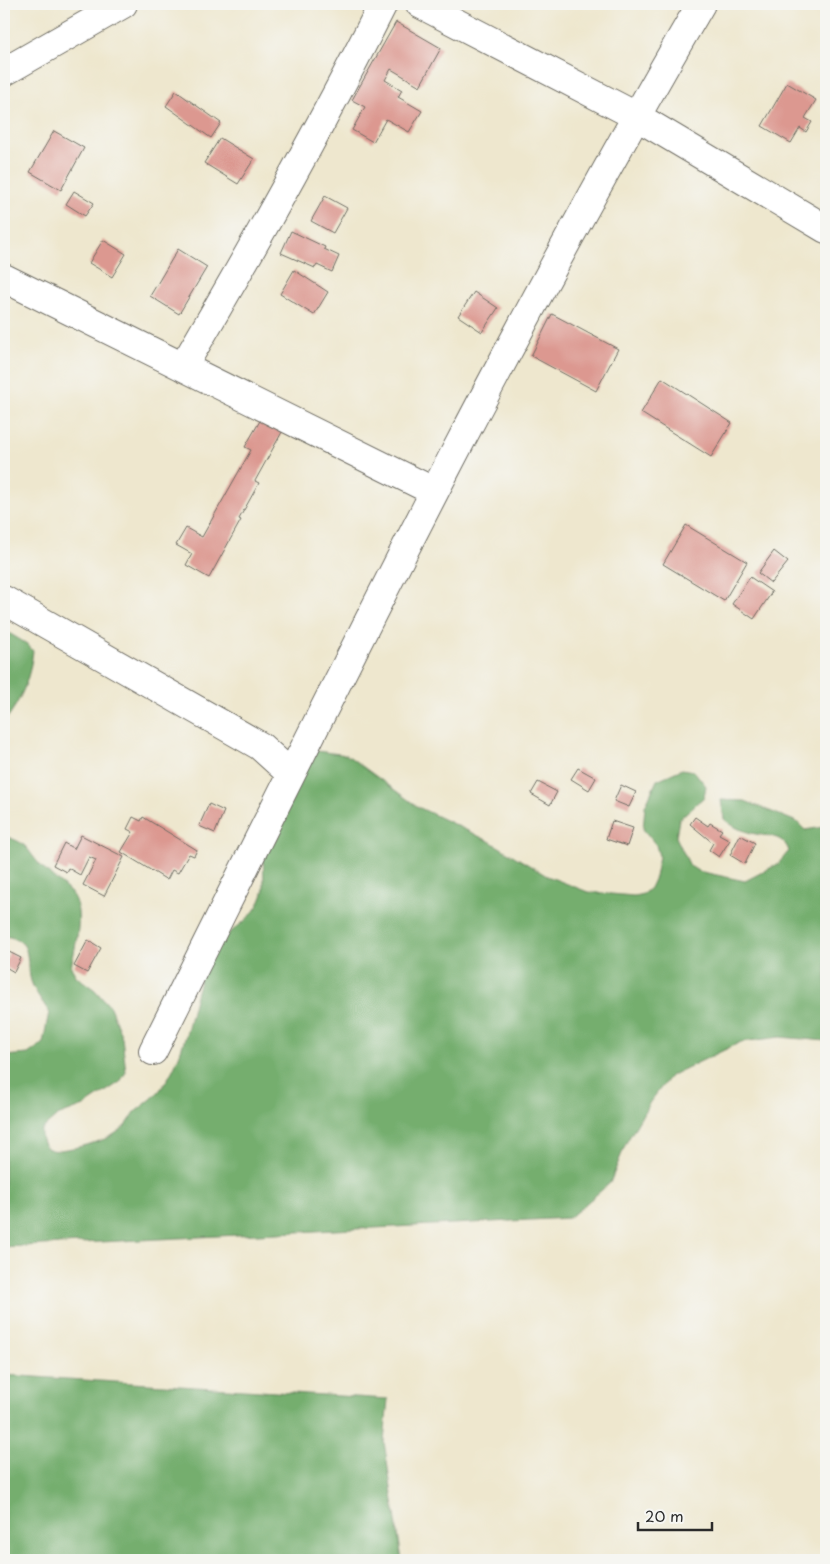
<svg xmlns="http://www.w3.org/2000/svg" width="830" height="1564" viewBox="0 0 830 1564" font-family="'Playpen Sans',sans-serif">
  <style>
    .forest { fill: #74ae6e; stroke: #506c4c }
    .building { fill: #dc9890 }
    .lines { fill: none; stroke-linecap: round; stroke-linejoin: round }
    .minor-casing { stroke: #6f6d64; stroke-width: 30 }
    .minor { stroke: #fff; stroke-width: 28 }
  </style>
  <rect width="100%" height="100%" fill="#f6f6f2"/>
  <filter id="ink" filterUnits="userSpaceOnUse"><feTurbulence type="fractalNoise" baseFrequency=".02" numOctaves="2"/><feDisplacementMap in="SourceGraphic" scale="10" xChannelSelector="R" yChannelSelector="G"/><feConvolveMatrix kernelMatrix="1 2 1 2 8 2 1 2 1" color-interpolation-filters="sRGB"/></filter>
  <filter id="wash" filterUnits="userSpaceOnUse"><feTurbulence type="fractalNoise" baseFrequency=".0096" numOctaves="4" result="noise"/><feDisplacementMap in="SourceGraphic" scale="20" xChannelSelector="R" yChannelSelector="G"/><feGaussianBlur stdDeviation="1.12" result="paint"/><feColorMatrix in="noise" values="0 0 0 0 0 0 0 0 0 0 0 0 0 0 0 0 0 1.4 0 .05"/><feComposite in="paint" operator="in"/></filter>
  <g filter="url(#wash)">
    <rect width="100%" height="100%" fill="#eee7ce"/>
    <!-- forest -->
    <path class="forest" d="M4,630l23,14 6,7c-3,28 -12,50 -29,71z
      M302,749l45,6 71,52 73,35 56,34 41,16 46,4 9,-2 7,-6 5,-11 4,-21 -3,-11 -13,-16 2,-23 12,-26 25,-11 12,2 12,15 -2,11 -25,22 -3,18 14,29 8,5 47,10 33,-17 11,-13c-7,-19 -24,-13 -41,-19 -9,-2 -17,-7 -24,-13l-3,-19 24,1 52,21 8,8 18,-3 3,1v213l-46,-4 -39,5 -71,34 -20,26 -24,41 -16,40 -41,35 -565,29v-191l24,-2 15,-11 6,-31c-6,-10 -17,-23 -19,-35 -5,-21 3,-37 -26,-41v-100c26,8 20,11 37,30 9,10 20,17 29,26 16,17 5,55 1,75l5,9 19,14 15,17 12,30 4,35 -6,10 -36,24 -27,10 -16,14c-1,12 5,23 19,20 22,-3 51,-9 66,-25 4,-4 6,-9 9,-13 11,-9 22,-16 30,-29 26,-38 25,-87 45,-128 14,-27 47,-31 54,-66l-2,-82z
      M4,1375l384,24 -4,43 18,118h-398z"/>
    <g id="blocks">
      <!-- building -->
      <path class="building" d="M396,22l45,26 -21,38 -29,-17 -6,11 17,10 -4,7 24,14 -13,21 -23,-13 -13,23 -21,-12 13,-23 -13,-7z
        M787,83l29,17 -11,18 7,4 -6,10 -6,-4 -9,15 -29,-17z
        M176,91l45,32 -10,15 -45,-32z
        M54,131l30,17 -23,42 -31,-18z
        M220,138l34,21 -16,25 -34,-21z
        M74,191l20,12 -9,13 -19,-12z
        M325,196l22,12 -14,25 -22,-12z
        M291,231l34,16 -1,2 15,7 -7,16 -15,-7 -2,3 -34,-15z
        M103,240l23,14 -14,23 -23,-14z
        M178,249l29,18 -28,47 -29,-18z
        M294,270l34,22 -14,23 -34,-21z
        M474,292l24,16 -16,24 -24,-16z
        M552,314l66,35 -22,42 -65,-35z
        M662,378l70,45 -21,34 -70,-44z
        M261,419l21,13 -27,49 4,2 -20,36 2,1 -32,58 -23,-13 6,-11 -16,-9 10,-17 16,9 49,-87 -6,-3z
        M686,525l61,37 -23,39 -61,-37z
        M774,551l14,11 -17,21 -13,-10z
        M750,577l22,15 -18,27 -22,-15z
        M578,768l18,10 -7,12 -18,-11z
        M538,782l19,10 -7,13 -19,-11z
        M621,785l15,7 -7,15 -15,-6z
        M209,804l15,7 -9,22 -16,-7z
        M133,817l8,4 2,-4 54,33 -3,6 -5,-2 -11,19 -6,-3 -5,10 -46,-28 12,-20 -6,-3z
        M695,817l13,9 2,-3 12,7 -3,4 11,6 -11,17 -10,-7 4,-7 -23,-19z
        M612,821l21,7 -6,18 -21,-7z
        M81,835l43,22 -20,39 -21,-11 13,-25 -7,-3 -9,18 -12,-7 -2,4 -13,-7 11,-22 10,6z
        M740,835l15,8 -10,21 -15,-9z
        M88,940l13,8 -14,25 -13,-7z
        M9,952l12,6 -7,14 -10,-6z"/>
    </g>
  </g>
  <g filter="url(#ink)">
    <use href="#blocks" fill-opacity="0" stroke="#6f6d64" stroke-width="1"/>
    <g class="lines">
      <!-- minor casing -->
      <g class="minor-casing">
        <path id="minor" d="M420,4l216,112 190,113
          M4,72l119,-68
          M4,278l429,213
          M183,367c70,-119 138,-240 200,-363
          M4,600l256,146 31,28
          M153,1051c176,-352 349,-707 548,-1047"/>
      </g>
      <!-- minor -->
      <use href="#minor" class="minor"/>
    </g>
  </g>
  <!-- margin -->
  <rect width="830" height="1564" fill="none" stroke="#f6f6f2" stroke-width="20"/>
  <!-- scale -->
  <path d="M638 1522v8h74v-8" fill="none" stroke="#2b2b2b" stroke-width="2.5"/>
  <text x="645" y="1522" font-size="15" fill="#2b2b2b" stroke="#f6f6f2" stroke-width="4" paint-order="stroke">20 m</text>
</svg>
